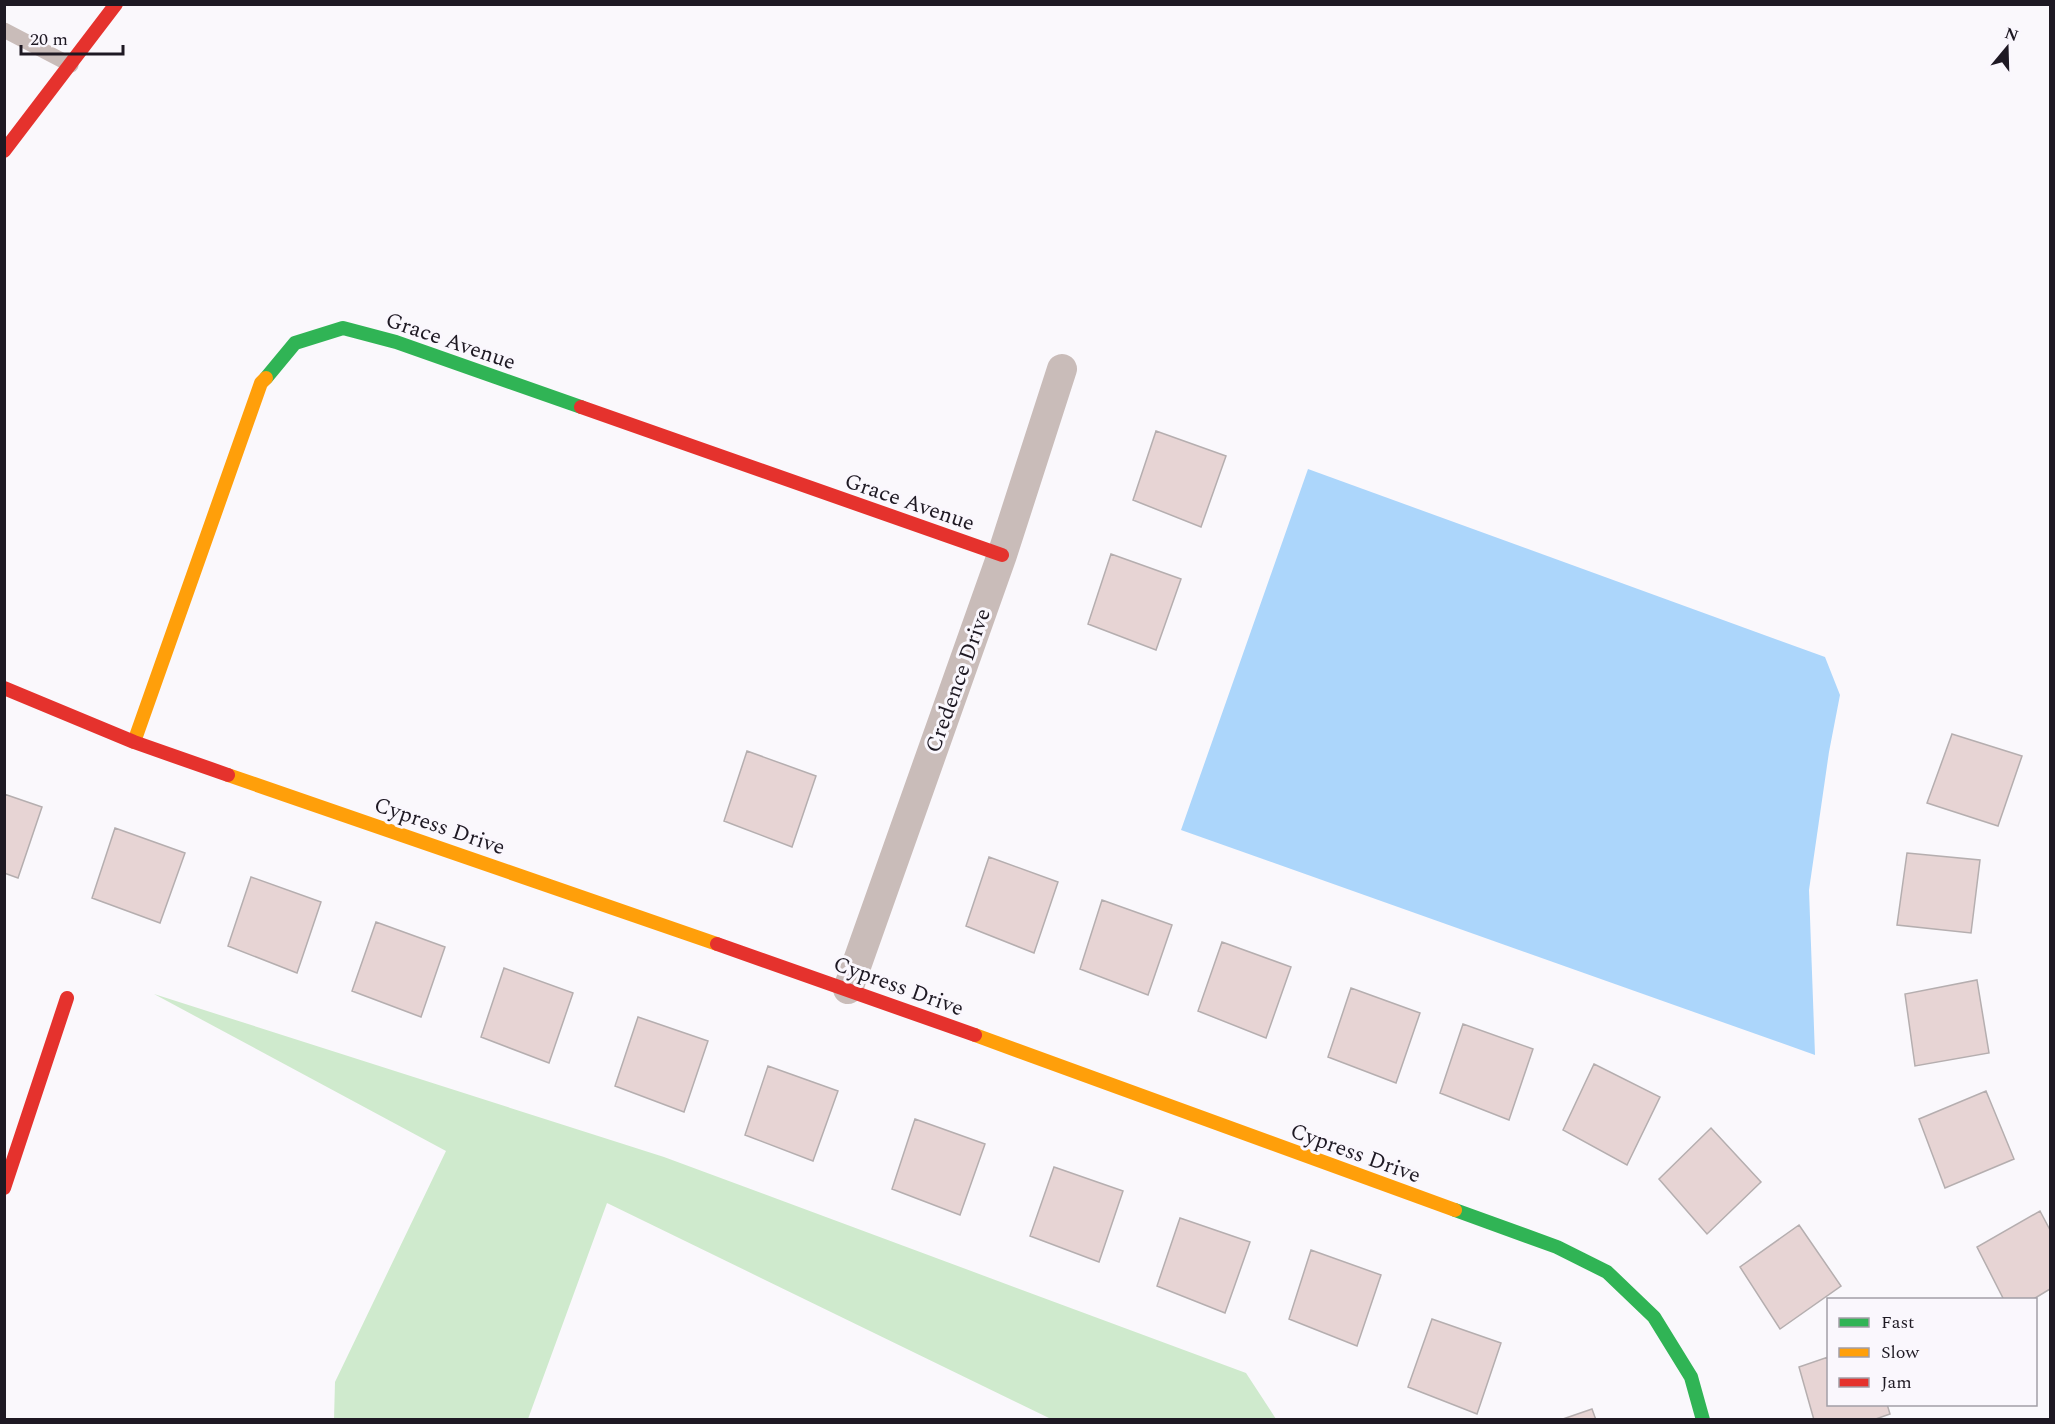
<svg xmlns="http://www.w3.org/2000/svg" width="2055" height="1424" viewBox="0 0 2055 1424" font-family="Spectral,serif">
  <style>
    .green { fill: #cfeacd }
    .water { fill: #acd6fb }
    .building { fill: #e7d4d4; stroke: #b5aeaf; stroke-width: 1.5 }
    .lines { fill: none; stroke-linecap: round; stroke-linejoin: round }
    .lane { stroke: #c9bcb9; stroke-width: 15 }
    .street { stroke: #c9bcb9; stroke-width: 30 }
    .fast { stroke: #30b455; stroke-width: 14 }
    .slow { stroke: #ff9f0a; stroke-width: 14 }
    .jam { stroke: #e5322d; stroke-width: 14 }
    .labels { text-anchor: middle; stroke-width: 6; stroke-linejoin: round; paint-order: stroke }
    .street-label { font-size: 22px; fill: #1e1923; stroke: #faf7fd }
  </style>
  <rect width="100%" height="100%" fill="#faf8fc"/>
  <!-- green -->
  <path class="green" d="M154,994l510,163 582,216 30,46h-225l-444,-216 -79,216h-194l1,-37 111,-231z"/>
  <!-- water -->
  <path class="water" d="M1308,469l517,188 15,38 -11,57 -20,138 6,165 -634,-225z"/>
  <!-- building -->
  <path class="building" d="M1156,431l70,25 -25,71 -68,-27z
    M1111,554l70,25 -25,71 -68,-26z
    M1952,734l70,22 -24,70 -71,-23z
    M747,751l69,25 -24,71 -68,-26z
    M4,794l38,13 -24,71 -14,-5z
    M115,828l70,25 -25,70 -68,-25z
    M1907,853l73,7 -9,73 -74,-8z
    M989,857l69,25 -24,71 -68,-27z
    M251,877l70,25 -24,71 -69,-27z
    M1102,900l70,25 -24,70 -68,-26z
    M376,922l69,25 -24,70 -69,-26z
    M1222,942l69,25 -25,71 -68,-27z
    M504,968l69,25 -24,70 -68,-26z
    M1977,980l12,73 -74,13 -10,-72z
    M1351,988l69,25 -24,70 -68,-26z
    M638,1017l70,24 -24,71 -69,-26z
    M1463,1024l70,25 -24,71 -69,-27z
    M1594,1064l66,33 -33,68 -64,-35z
    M768,1066l70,25 -25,70 -68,-26z
    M1986,1091l28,68 -69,29 -26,-69z
    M915,1119l70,25 -25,71 -68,-26z
    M1711,1128l50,54 -54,52 -48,-55z
    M1054,1167l69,24 -24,71 -69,-26z
    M2040,1211l10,19v59l-18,11h-28l-27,-53z
    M1180,1218l70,24 -25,71 -68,-27z
    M1799,1225l42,61 -61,43 -40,-62z
    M1311,1250l70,25 -24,71 -68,-27z
    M1432,1319l69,24 -24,71 -69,-27z
    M1828,1357v47h59l3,10 -17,6h-59l-15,-53z
    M1592,1409l4,11h-36z"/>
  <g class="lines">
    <!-- lane -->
    <path class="lane" d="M4,30l67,35"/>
    <!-- street -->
    <path class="street" d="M848,989l154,-434 60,-186"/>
    <!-- fast -->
    <path class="fast" d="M266,378l29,-35 48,-15 53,14 185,65
      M1455,1210l102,37 50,25 47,45 37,60 12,43"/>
    <!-- slow -->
    <path class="slow" d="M134,742l127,-359 5,-5
      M228,775l489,169
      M975,1035l480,175"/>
    <!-- jam -->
    <path class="jam" d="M4,151l112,-147
      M581,407l421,148
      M4,688l130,54 94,33
      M717,944l258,91
      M4,1188l63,-190"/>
  </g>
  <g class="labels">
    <!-- street labels -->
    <g class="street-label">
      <text transform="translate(451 340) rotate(19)" y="8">Grace Avenue</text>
      <text transform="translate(910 501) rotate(19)" y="8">Grace Avenue</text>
      <text transform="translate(957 680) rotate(-70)" y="8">Credence Drive</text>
      <text transform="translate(440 825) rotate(19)" y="8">Cypress Drive</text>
      <text transform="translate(899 985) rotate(20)" y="8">Cypress Drive</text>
      <text transform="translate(1356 1152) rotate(20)" y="8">Cypress Drive</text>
    </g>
  </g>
  <!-- border -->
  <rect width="2055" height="1424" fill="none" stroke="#1e1923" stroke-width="12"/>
  <!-- legend -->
  <rect x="1827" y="1298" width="210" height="108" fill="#faf7fd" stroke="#a29ea6" stroke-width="1.5"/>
  <rect x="1839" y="1318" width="30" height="9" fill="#30b455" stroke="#a29ea6" stroke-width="1.5"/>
  <text x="1881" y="1328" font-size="18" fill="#1e1923">Fast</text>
  <rect x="1839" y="1348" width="30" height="9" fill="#ff9f0a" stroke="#a29ea6" stroke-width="1.5"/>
  <text x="1881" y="1358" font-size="18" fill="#1e1923">Slow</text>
  <rect x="1839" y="1378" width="30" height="9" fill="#e5322d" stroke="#a29ea6" stroke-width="1.5"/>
  <text x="1881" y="1388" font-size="18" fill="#1e1923">Jam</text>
  <!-- north arrow -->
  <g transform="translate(2007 48) rotate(19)" stroke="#faf7fd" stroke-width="4.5" paint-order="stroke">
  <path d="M0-4.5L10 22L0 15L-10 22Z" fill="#1e1923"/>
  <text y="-9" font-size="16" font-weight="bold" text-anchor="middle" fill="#1e1923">N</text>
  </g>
  <!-- scale -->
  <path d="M21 45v9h102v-9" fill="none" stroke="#1e1923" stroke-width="3"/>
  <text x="30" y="45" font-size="18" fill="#1e1923" stroke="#faf7fd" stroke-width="4.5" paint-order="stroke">20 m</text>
</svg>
